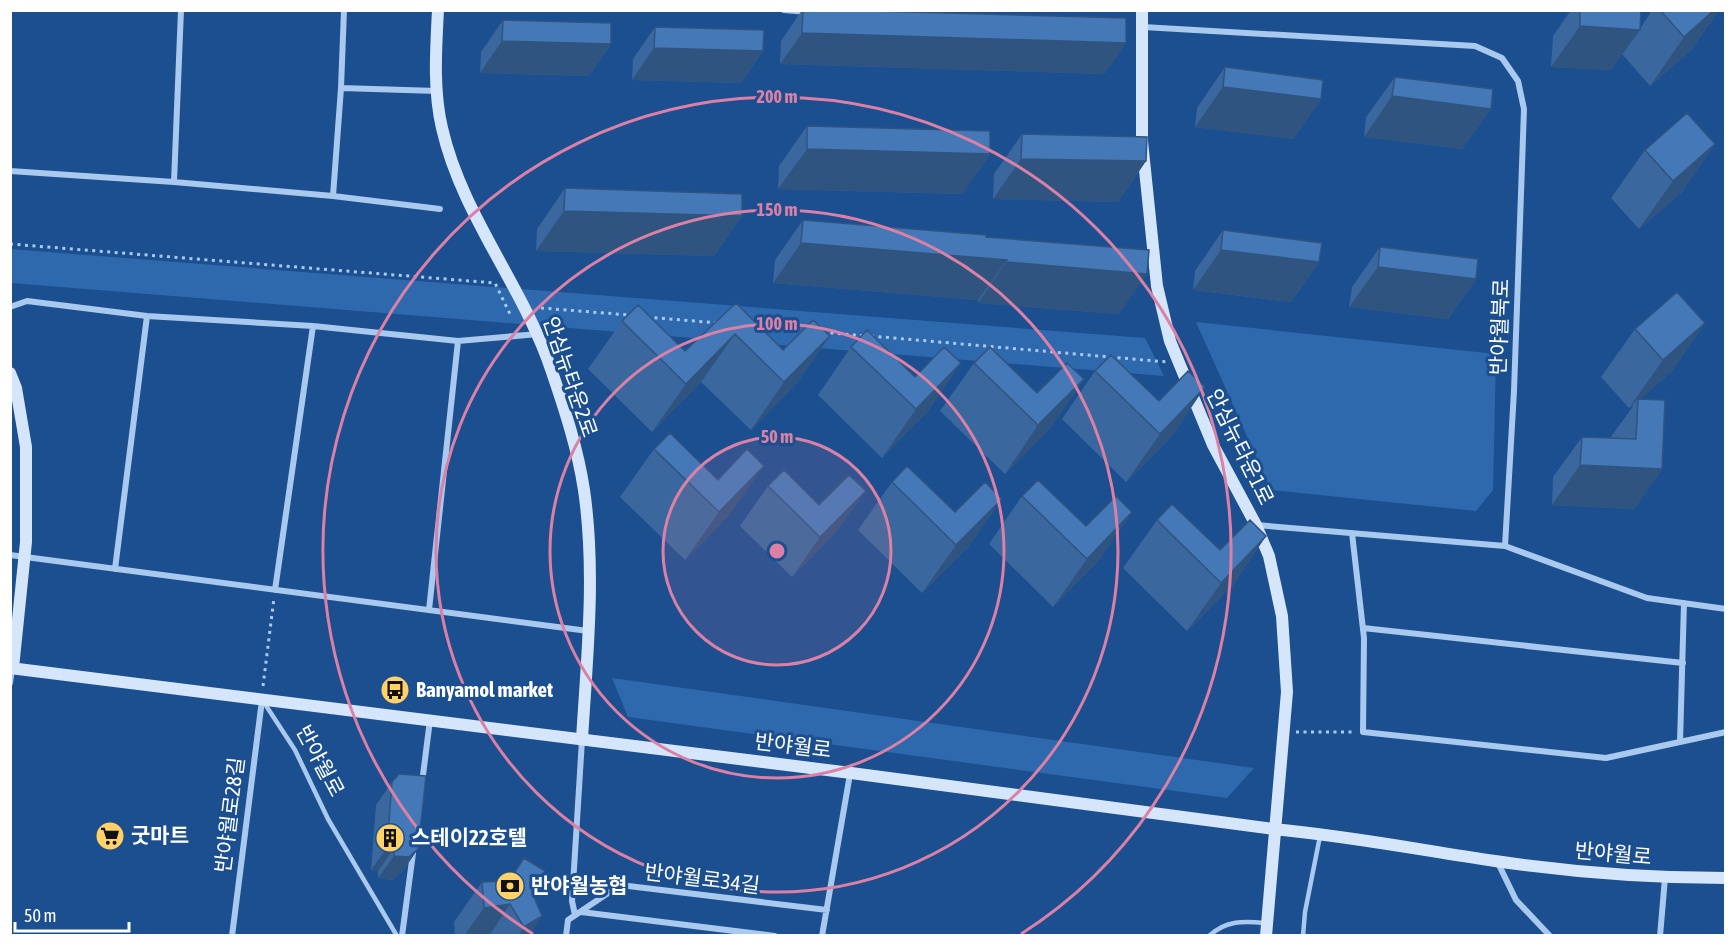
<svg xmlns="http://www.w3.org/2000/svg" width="1736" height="946" viewBox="0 0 1736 946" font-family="'Asap Condensed','Noto Sans KR',sans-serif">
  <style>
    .green { fill: #2e69ad }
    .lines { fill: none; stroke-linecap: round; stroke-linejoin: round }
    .path { stroke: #a9c9ee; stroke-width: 3; stroke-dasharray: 3 4.5; stroke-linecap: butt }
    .lane { stroke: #a9c9ee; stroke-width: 4.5 }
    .street { stroke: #a9c9ee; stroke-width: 6 }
    .secondary { stroke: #d6e6fa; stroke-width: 12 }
    .wall { fill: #3a679d }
    .shaded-wall { fill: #305480 }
    .building { fill: #4478b7; stroke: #305480; stroke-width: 1.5 }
    .ring { fill: none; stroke: #dd80a5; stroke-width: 3 }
    .labels { text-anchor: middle; stroke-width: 6; stroke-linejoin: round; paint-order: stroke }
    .street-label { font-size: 21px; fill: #fff; stroke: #1b4f8f }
    .poi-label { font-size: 21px; font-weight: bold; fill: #fff; stroke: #1b4f8f; text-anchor: start }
    .centre { fill: #dd80a5; stroke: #1b4f8f; stroke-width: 3 }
    .ring-label { font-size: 18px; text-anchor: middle; font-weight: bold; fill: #dd80a5; stroke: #1b4f8f; stroke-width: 6; stroke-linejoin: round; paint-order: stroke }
  </style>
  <rect width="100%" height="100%" fill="#1b4f8f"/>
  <!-- green -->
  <path class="green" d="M10,249l1135,89 19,38 -1153,-93z
    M1196,322l300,32 -3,136 -17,21 -205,-21z
    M612,678l642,90 -27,30 -599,-81z"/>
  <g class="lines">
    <!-- path -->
    <path class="path" d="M10,244l485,39 15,31
      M541,308l88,7
      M647,317l71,6
      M758,327l47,4
      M823,332l42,4
      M871,336l296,26
      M263,686l11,-88
      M1296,732h56"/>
    <!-- lane -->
    <path class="lane" d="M263,701l32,49 33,69 69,117
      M1209,936c17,-16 35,-15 56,-13
      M1303,936l2,-24 15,-76"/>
    <!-- street -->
    <path class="street" d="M784,10l24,2
      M1143,27l332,19 27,12 16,23 6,28 -10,282 -9,155
      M341,88l96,3
      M10,171l164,11 159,14 8,-108 3,-78
      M174,182l7,-172
      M333,196l107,13
      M10,307l17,-6 120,15 166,10 145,15 80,-7
      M1256,525l249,21 142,52 79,11
      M1352,533l12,105 -1,94 243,26 120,-26
      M10,555l578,76
      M115,569l32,-253
      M275,590l38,-264
      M429,610l29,-269
      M1363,628l320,35
      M10,683l2,-14
      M1680,742l4,-139
      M422,783l8,-63
      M1497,861l19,39 34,36
      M581,912l194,24
      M575,915l-3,-14 10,-161
      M232,936l30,-236
      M402,936l11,-83
      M566,936l2,-16 52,-35 207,25
      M822,936l28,-162
      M1660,936l5,-58"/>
    <!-- secondary -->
    <path class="secondary" d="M438,10c-2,39 -5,80 4,118 20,88 82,159 110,244 13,38 26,78 32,118 12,82 3,167 -2,249
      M1142,10v131l15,145 13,55 43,104 43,80 13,31 13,60 5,76 -21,244
      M10,373l6,15 10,59v95l-13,126
      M10,668l841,105 423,56c74,7 147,21 221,32 76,11 153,17 231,17"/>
  </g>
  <!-- wall -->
  <path class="wall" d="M802,10h35l289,33 -22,31 -324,-10 1,-23z
    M1571,10h70l-1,19 12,-19h67l-27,39 -42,37 -28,-32 -11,16 -60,-3 2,-31z
    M503,20l108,24 -22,32 -109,-3 1,-21z
    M655,27l108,24 -22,32 -109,-3 1,-21z
    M1225,67l96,32 -28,40 -98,-12 2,-19z
    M1395,77l96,32 -29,40 -98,-12 2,-20z
    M807,126l183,28 -28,40 -184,-5 1,-23z
    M1022,134l124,27 -28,41 -125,-3 1,-25z
    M1715,144l-34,49 -42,36 -28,-31 34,-48z
    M565,188l177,28 -28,40 -178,-5 1,-22z
    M803,220l183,17 133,77 -141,-11v-3l-205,-17 2,-23z
    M1223,230l96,32 -28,40 -98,-12 2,-19z
    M1380,247l96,32 -28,40 -99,-12 3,-20z
    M736,303l47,47 47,-14 -34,48 -45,46 -50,-48 -49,50 -64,-63 34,-48 63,30z
    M1705,323l-34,49 -31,27 22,70 -28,40 -82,-4 1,-28 29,-40 28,1 24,-33 -5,3 -28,-31 34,-48z
    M851,347l64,30 46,-14 -33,48 -46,47 -64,-63z
    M974,363l63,30 47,-14 -34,49 -45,46 -65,-63z
    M1095,371l64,30 46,-14 -33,49 -46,46 -64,-63z
    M654,449l76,65 -45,46 -65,-63z
    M892,482l63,30 47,-13 -34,48 -46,46 -64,-63z
    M768,486l69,45 -45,46 -52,-51z
    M1022,496l64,30 46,-14 -33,48 -46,47 -64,-63z
    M1157,520l63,30 46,-14 -33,49 -46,46 -64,-63z
    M392,782l26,67 -16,23 -9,8 -15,-2v-7l-7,-1 5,-65z
    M524,858l8,34 10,24 -13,20h-74l-1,-14 28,-40h25z"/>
  <!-- shaded-wall -->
  <path class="shaded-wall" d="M1714,10h5l-27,39 -42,37 34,-49z
    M1580,26l60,4 -29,40 -60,-3z
    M802,33l324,10 -22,31 -324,-10z
    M502,41l109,3 -22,32 -109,-3z
    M654,48l109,3 -22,32 -109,-3z
    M1223,87l98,12 -28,40 -98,-12z
    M1392,96l99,13 -29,40 -98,-12z
    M1715,144l-34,49 -42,36 34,-48z
    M807,149l183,5 -28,40 -184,-5z
    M1021,159l125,2 -28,41 -125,-3z
    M564,211l178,5 -28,40 -178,-5z
    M801,243l206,17 -29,40 -205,-17z
    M1221,250l98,12 -28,40 -98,-12z
    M1006,262l141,12 -28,40 -141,-11z
    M1378,267l98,12 -28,40 -99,-12z
    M1705,323l-34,49 -33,29v-2l-9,9 34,-48z
    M735,334l-34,48 -49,50 34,-48z
    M830,336l-34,48 -45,46 33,-48z
    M961,363l-33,48 -46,47 34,-49z
    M1084,379l-34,49 -45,46 33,-49z
    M1205,387l-33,49 -46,46 34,-48z
    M1580,465l82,4 -28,40 -82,-4z
    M764,466l-34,48 -45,46 34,-48z
    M866,491l-29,40 -45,46 28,-40z
    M1002,499l-34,48 -46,46 34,-48z
    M1132,512l-33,48 -46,47 34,-48z
    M1266,536l-33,49 -46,46 34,-48z
    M387,848h7l-16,23 -7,-1z
    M418,849l-16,23 -9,8 -15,-2 16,-22z
    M510,904l-21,32h-25l20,-28z
    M542,916l-13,20h-11l6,-9z"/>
  <!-- building -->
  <path class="building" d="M803,10h34l289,8v25l-324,-10z
    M1580,10h61l-1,20 -60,-4z
    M1660,10h54l-30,27z
    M503,20l108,3v21l-109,-3z
    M655,27l109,3 -1,21 -109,-3z
    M1225,67l98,13 -2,19 -98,-12z
    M1395,77l98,12 -2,20 -99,-13z
    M1687,113l28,31 -42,37 -28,-31z
    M807,126l183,5v23l-183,-5z
    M1022,134l125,3 -1,24 -125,-2z
    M565,188l177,6v22l-178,-5z
    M803,220l183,15v2l163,13 -2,24 -141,-12 1,-2 -206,-17z
    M1223,230l99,13 -3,19 -98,-12z
    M1380,247l98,12 -2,20 -98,-12z
    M1677,292l28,31 -42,37 -28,-31z
    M736,303l47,47 30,-30 17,16 -46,46 -49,-48 -49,50 -64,-63 16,-16 47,46z
    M867,330l48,47 29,-30 17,16 -45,46 -65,-62z
    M990,347l47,46 30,-30 17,16 -46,46 -64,-62z
    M1111,355l48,46 29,-30 17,16 -45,47 -65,-63z
    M1638,399l27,1 -3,69 -82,-4 2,-28 54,2z
    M670,433l48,47 29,-31 17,17 -45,46 -65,-63z
    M907,466l48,46 30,-30 17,17 -46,46 -64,-63z
    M784,470l35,35 30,-30 17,16 -46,46 -52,-51z
    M1038,480l48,46 30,-30 16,16 -45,47 -65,-63z
    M1172,504l48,46 30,-30 16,16 -45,47 -64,-63z
    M399,774l27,2 -8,73 -9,8 -15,-1v-8h-7l5,-66z
    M524,858l21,13 -13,21 10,24 -18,11 -14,-23 -26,4 -2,-26 27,-1z"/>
  <!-- distance rings -->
  <circle cx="777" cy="551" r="114" fill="#dd80a5" fill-opacity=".12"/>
  <g class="ring">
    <circle cx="777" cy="551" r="114"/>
    <circle cx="777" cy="551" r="227"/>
    <circle cx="777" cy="551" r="341"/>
    <path d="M533 934A454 454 0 1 1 1021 934"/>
  </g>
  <!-- icons -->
  <defs>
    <g id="bus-disc" transform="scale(1.5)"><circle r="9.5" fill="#ffd166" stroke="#1b4f8f"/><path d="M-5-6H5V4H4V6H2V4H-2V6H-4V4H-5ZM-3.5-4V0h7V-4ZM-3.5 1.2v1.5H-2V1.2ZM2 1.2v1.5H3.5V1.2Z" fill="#111"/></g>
    <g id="supermarket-disc" transform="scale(1.5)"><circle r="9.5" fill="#ffd166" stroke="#1b4f8f"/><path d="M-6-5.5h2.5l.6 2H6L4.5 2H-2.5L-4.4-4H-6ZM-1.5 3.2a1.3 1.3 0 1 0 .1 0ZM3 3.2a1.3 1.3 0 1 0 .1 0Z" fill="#111"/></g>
    <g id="building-disc" transform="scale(1.5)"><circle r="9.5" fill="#ffd166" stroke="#1b4f8f"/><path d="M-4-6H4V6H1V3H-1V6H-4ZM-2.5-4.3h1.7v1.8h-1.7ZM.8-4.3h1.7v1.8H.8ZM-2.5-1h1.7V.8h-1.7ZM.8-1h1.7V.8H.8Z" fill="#111"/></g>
    <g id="bank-disc" transform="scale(1.5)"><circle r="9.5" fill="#ffd166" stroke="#1b4f8f"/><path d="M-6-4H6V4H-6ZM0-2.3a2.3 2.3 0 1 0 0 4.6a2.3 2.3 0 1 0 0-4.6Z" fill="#111"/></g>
  </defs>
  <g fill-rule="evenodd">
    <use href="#bus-disc" x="395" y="690"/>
    <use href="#supermarket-disc" x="110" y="836"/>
    <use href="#building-disc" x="390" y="838"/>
    <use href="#bank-disc" x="510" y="886"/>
  </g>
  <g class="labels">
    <!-- street labels -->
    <g class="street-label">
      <text transform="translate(1500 327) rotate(-88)" y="7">반야월북로</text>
      <text transform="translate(570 377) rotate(71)" y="7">안심뉴타운2로</text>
      <text transform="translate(1240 447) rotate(64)" y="7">안심뉴타운1로</text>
      <text transform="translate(793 746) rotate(7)" y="7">반야월로</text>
      <text transform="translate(320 761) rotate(62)" y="7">반야월로</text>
      <text transform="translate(230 815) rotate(-83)" y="7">반야월로28길</text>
      <text transform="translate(1613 854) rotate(5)" y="7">반야월로</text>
      <text transform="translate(702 879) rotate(7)" y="7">반야월로34길</text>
    </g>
    <!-- poi labels -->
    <g class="poi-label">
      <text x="416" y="697">Banyamol market</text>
      <text x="131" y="843">굿마트</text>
      <text x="411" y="845">스테이22호텔</text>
      <text x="531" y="893">반야월농협</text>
    </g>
  </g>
  <circle cx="777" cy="551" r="9" class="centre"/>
  <g class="ring-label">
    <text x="777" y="103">200 m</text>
    <text x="777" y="216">150 m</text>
    <text x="777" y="330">100 m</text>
    <text x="777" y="443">50 m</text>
  </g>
  <!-- border -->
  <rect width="1736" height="946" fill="none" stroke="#ffffff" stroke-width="24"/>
  <!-- scale -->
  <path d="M15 922v9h114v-9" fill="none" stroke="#ffffff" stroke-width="3"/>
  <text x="24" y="922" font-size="18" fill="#ffffff" stroke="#1b4f8f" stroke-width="4.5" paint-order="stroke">50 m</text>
</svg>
